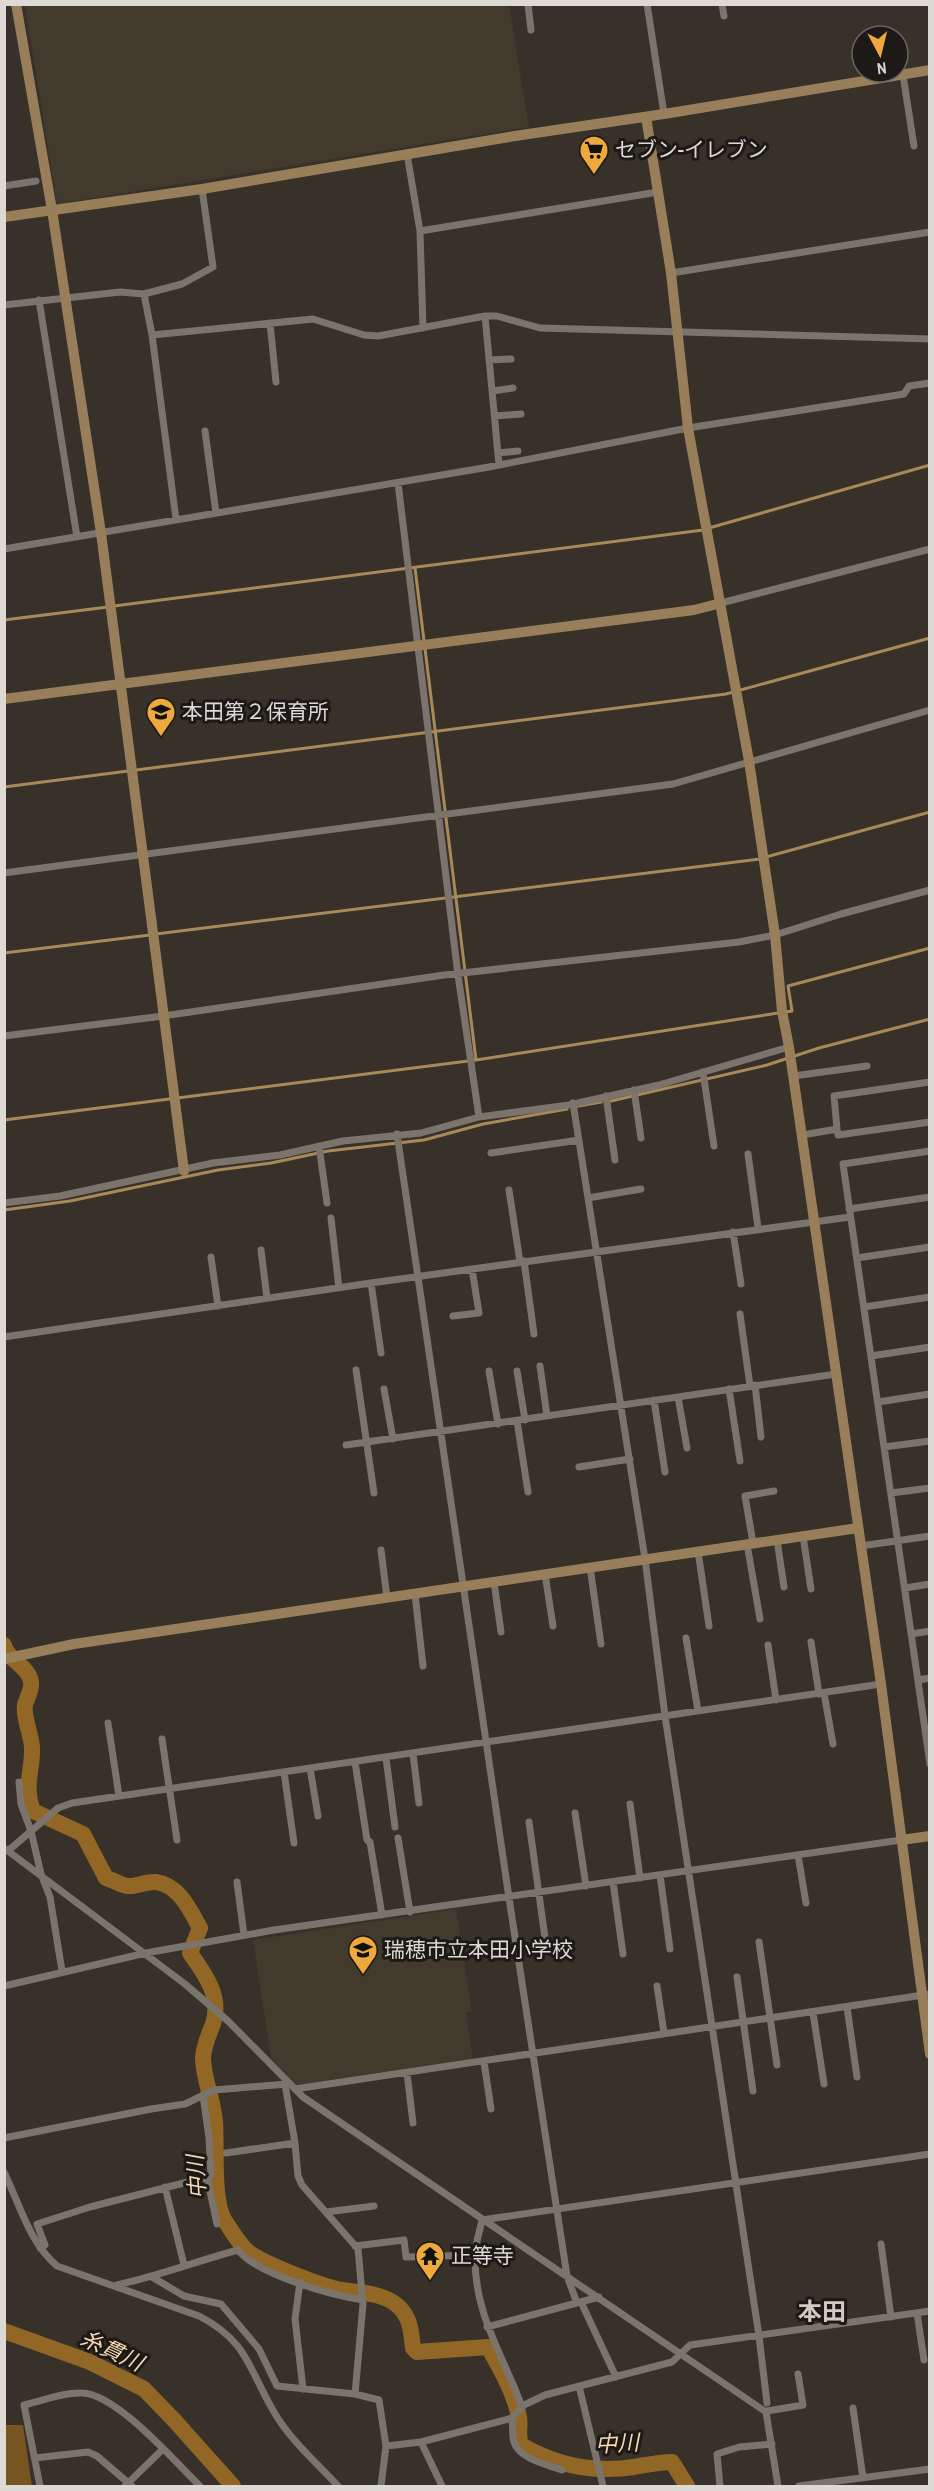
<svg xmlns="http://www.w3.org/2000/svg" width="934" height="2491" viewBox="0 0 934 2491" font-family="'Archivo Narrow','Noto Sans JP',sans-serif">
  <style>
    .built { fill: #433a2e }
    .green { fill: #775420 }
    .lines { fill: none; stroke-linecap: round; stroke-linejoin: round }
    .stream { stroke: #a8895a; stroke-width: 3 }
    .river { stroke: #926725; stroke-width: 16 }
    .street { stroke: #7b746c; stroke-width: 7 }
    .secondary { stroke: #987f5a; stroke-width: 10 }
    .labels { text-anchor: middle; stroke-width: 6; stroke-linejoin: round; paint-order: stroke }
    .poi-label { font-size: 21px; fill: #ddd9d5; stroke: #1c1916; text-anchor: start }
    .water-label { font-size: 22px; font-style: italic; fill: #f7d8b2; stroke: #1c1916 }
    .quarter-label { font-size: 24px; font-weight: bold; fill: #d2cbc2; stroke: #1c1916 }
  </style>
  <rect width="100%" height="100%" fill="#37312a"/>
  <!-- built -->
  <path class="built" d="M25,5h484l20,122 -472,77z
    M456,1909l16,102 -6,2 7,46 -176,26 -26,-27 -18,-118z"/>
  <!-- green -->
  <path class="green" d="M5,2425h18l9,61h-27z"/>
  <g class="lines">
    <!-- stream -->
    <path class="stream" d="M709,528l221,-63
      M415,568l61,492
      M114,606l589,-76
      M4,620l104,-13
      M4,787l722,-93 204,-56
      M766,857l164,-45
      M156,934l604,-75
      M4,953l146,-18
      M785,1012l7,-1 -4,-25 142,-38
      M611,1101l156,-36 52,-17 111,-29
      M573,1107l28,-5
      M4,1120l472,-60 302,-47
      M4,1210l66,-9 148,-31 53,-7 57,-12 96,-11 59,-16 84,-15"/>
    <!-- river -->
    <path class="river" d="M4,1645c3,15 25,21 27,37 1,9 -4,15 -6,23 -2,13 6,28 7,42 1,24 -9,39 1,64l50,23 23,44c7,2 15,7 22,8 9,1 18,-5 28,-4 23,3 34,28 44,46l-10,25c15,21 32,44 23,71 -4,10 -10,23 -10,35 1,21 10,41 12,62 2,25 -3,80 10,100 6,9 13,21 21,29 12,12 78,37 96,40 19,3 42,3 56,16 13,12 13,26 15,42l4,4 71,-5c12,21 26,45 31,70 2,9 -2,18 2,28 34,20 73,28 113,22 13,-2 25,-5 38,-5l15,24
      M4,2331l86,31 54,27 30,31 59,66"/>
    <!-- street -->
    <path class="street" d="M528,4l3,26
      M647,4l17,110
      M722,4l2,12
      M903,75l11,71
      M407,154l13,77 3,97
      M4,186l32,-5
      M420,231l238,-39
      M671,273l259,-41
      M144,294l38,-10 31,-17 -11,-78
      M39,300l38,237
      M4,305l116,-13 24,2 8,41 24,184
      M485,316l14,149
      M270,323l6,59
      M152,335l161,-16 51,16 14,1 107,-20h12l43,12 390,11
      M489,360l22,-1
      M492,391l21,-3
      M495,416l26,-2
      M205,431l11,82
      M498,453l20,-2
      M398,483l60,492 21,142
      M4,549l485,-82 199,-39 216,-34 5,-8 21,-3
      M721,603l209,-54
      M4,873l669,-89 257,-74
      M4,1036l159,-20 281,-41 295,-33 36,-7 66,-21 89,-24
      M703,1072l11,74
      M793,1076l74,-10
      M634,1090l7,48
      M606,1096l9,64
      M573,1103l72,456 20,157 94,620 8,67
      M837,1129l-3,-33 96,-14
      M397,1134l112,764 58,378 10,27
      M802,1135l35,-6 1,6 92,-13
      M319,1146l8,57
      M930,1151l-87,13 87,600
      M491,1153l88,-13
      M748,1154l10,74
      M509,1190l11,72
      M588,1198l53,-9
      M4,1203l56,-7 153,-33 67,-8 63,-14 78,-8 58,-16 90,-12 90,-20 130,-38
      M849,1209l81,-12
      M331,1218l8,70
      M733,1232l8,52
      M261,1250l6,48
      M211,1257l7,49
      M857,1258l73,-11
      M524,1261l10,73
      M371,1283l10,70
      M864,1307l66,-10
      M740,1314l10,72
      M453,1316l26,-3 -7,-44
      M4,1337l367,-54 479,-66
      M871,1356l59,-9
      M540,1366l7,50
      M356,1370l18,123
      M489,1371l9,53
      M517,1371l8,49
      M755,1385l6,52
      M384,1389l9,50
      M729,1389l11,72
      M678,1397l9,51
      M654,1400l11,72
      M878,1402l52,-8
      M517,1421l11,71
      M346,1445l490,-71
      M884,1447l46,-6
      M579,1467l51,-8
      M891,1493l39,-5
      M803,1536l8,53
      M777,1540l7,47
      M753,1543l-8,-47 29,-5
      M747,1544l13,75
      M861,1546l69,-10
      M381,1550l6,48
      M698,1551l11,75
      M590,1567l11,77
      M545,1574l8,52
      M494,1582l7,50
      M905,1588l25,-4
      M415,1594l8,72
      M911,1634l19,-3
      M686,1638l12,73
      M811,1642l8,52
      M768,1645l8,55
      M918,1680l12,-2
      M824,1693l9,51
      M108,1723l11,73
      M162,1739l15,101
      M413,1754l6,49
      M386,1758l9,69
      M355,1762l12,78 3,2 12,73
      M310,1768l8,48
      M284,1772l10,71
      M19,1782l2,22 10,27 10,43 9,23 12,74
      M630,1804l10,74
      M575,1813l11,73
      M529,1822l16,116
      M398,1838l12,74
      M4,1848l181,136 43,37 75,76 463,315 12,74
      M9,1850l49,-42 14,-5 809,-119
      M798,1855l8,48
      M660,1875l10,74
      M237,1882l7,53
      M613,1882l10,72
      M759,1942l18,123
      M737,1977l16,114
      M4,1986l142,-33 128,-23 627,-90
      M657,1986l7,47
      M847,2007l10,70
      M813,2013l11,71
      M484,2062l7,47
      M407,2073l6,50
      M285,2084l10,59 3,33 4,9 56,64 5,55 -8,90 24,6 7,46 -5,40
      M295,2089l635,-95
      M4,2138l147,-29 34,-5 29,-14 73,-6
      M226,2153l69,-10
      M4,2172c16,33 25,70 53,94l142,50c49,25 50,54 75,96 16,28 43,51 64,74
      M207,2177l10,47
      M165,2187l19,78
      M326,2212l48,-6
      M482,2220l448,-66
      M482,2220c-2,11 -7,24 -7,36 -1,58 28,99 47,151
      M881,2244l10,73
      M355,2246l49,-6 2,17 69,-2
      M40,2248l5,-3 -8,-21 53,-17 121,-31 -2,-38 -6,-43
      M152,2277l32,19 37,8 38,45 18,37 78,8
      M300,2282l-5,37 8,70
      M117,2285c41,-9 80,-24 121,-35 20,25 93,45 125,50
      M581,2302l35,75
      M917,2313l7,47
      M487,2327l112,-30
      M579,2386l24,100
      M853,2408l10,70
      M767,2411l36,-6 -5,-31
      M512,2418c1,8 0,17 2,24 5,17 34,23 48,28
      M421,2442l21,44
      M386,2446l35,-4 91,-24 12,-13 21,-10 127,-33 18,-17 240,-34
      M35,2458l53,-6 9,4 35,30
      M40,2486l-16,-81c18,-4 40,-13 58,-12 35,1 93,69 118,93
      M125,2486l38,-37
      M720,2486l-3,-32 22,-7 33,-3
      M799,2486l131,-17"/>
    <!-- secondary -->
    <path class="secondary" d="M16,4l36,206 49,323 83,638
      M646,117l25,156 17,155 61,333 26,174 7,76 7,36 92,637 49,370
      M4,217l198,-28 313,-53 149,-22 266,-44
      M4,699l690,-89 27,-7
      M4,1659l70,-15 784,-116
      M901,1840l29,-4"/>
  </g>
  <!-- icons -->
  <defs>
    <g id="supermarket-pin" transform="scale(1.5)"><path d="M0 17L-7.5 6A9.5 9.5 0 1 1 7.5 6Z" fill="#eea83c" stroke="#1c1916"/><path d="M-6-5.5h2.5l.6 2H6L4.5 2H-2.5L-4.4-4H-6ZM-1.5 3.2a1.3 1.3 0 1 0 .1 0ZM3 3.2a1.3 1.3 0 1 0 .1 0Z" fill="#111"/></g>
    <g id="school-pin" transform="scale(1.5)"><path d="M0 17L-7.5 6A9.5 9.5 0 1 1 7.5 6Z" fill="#eea83c" stroke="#1c1916"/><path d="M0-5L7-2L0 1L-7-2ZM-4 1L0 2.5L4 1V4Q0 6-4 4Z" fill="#111"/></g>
    <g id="temple-pin" transform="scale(1.5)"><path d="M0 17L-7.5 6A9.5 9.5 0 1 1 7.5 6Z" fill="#eea83c" stroke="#1c1916"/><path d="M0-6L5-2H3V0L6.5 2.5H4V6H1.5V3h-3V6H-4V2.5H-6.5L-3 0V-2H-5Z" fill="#111"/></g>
  </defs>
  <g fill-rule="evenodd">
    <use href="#supermarket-pin" x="594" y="150"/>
    <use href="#school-pin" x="161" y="712"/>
    <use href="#school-pin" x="363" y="1950"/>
    <use href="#temple-pin" x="430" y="2256"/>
  </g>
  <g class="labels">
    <!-- poi labels -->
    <g class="poi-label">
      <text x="615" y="157">セブン-イレブン</text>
      <text x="182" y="719">本田第２保育所</text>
      <text x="384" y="1957">瑞穂市立本田小学校</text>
      <text x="451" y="2263">正等寺</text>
    </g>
    <!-- water labels -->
    <g class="water-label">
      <text transform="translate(196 2177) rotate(-94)" y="8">中川</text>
      <text transform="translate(112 2350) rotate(25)" y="8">糸貫川</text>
      <text transform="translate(617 2443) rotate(-3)" y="8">中川</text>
    </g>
    <!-- quarter labels -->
    <g class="quarter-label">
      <text x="822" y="2320">本田</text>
    </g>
  </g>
  <!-- border -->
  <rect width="934" height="2491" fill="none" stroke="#ddd9d5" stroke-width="12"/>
  <!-- north arrow -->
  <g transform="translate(880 54) rotate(173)"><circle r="28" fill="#1c1916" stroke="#696662" stroke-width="1.5"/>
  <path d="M0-4.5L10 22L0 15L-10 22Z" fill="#eea83c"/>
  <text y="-9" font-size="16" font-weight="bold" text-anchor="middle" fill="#ddd9d5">N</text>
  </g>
</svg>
